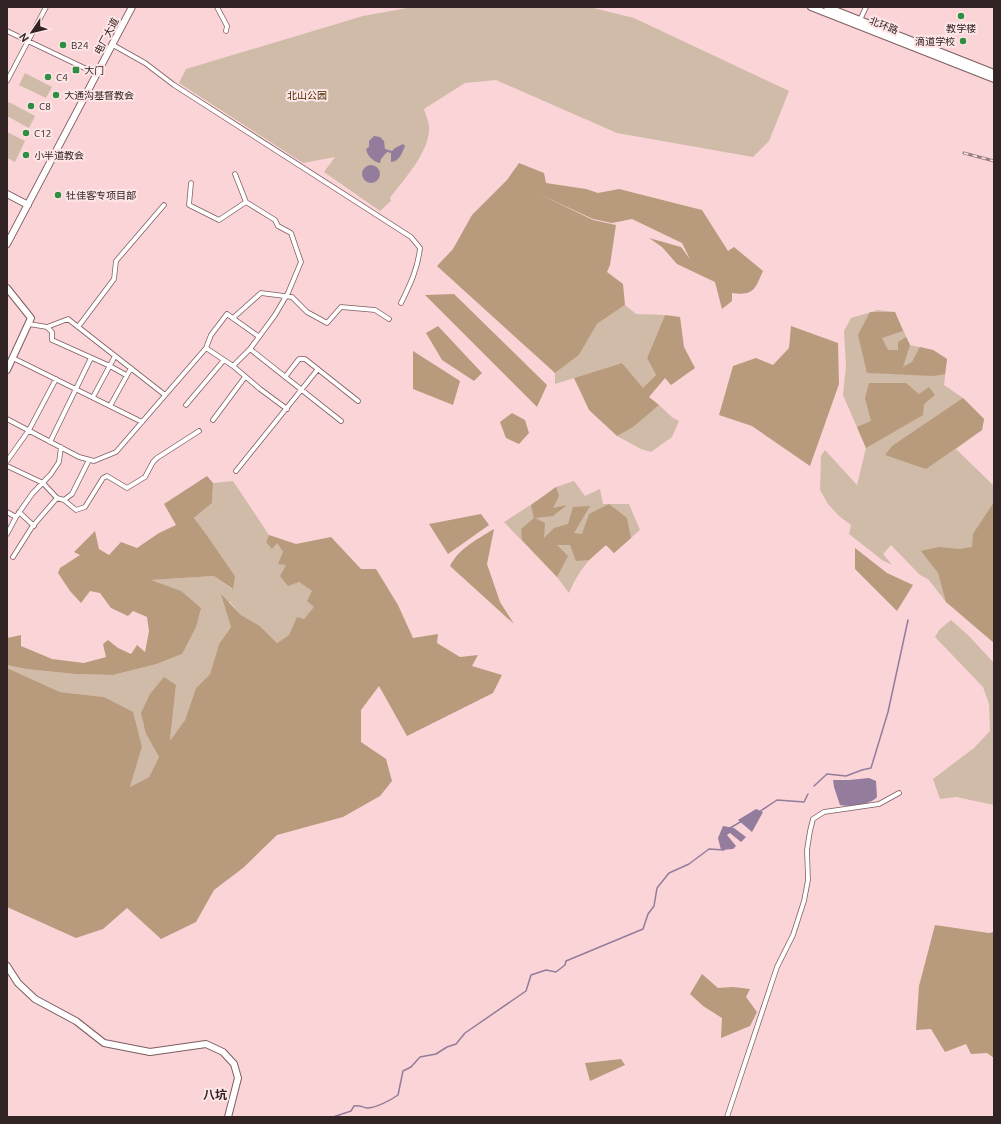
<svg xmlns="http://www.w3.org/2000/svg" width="1001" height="1124" viewBox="0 0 1001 1124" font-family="Ubuntu,'Noto Sans SC',sans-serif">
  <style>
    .green { fill: #cfbba8 }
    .forest { fill: #b89a7c }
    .water { fill: #947c9c }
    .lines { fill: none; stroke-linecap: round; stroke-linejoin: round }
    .stream { stroke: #947c9c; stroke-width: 1.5 }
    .street-casing { stroke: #7e5d60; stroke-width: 5.5 }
    .secondary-casing { stroke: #7e5d60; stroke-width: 8 }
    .street { stroke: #fff; stroke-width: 4 }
    .secondary { stroke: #fff; stroke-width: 6 }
    .rail-casing { stroke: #997d80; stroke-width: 3 }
    .rail { stroke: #fee6e7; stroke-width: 1.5; stroke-dasharray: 4.5; stroke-linecap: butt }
    .poi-dot { fill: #2f8e41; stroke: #fee6e7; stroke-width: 1.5 }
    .labels { text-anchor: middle; stroke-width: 4; stroke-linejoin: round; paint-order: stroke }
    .street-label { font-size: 10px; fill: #322325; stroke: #fee6e7 }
    .poi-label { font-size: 10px; fill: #322325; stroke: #fee6e7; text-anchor: start }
    .park-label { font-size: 10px; fill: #4a2b03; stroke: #fee6e7 }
    .quarter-label { font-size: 12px; font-weight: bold; fill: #322325; stroke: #fee6e7 }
  </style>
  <rect width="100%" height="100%" fill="#fbd4d7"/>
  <!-- green -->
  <path class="green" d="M413,7h176l45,11 155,73 -20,50 -16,16 -136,-24 -121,-53 -31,3 -41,26c2,7 6,15 5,22 -2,24 -25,48 -39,67l1,3 -11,10 -56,-39 11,-15 -32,6 -124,-80 7,-14 177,-53z
    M25,73l27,14 -6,11 -27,-13z
    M9,102l26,14 -6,12 -22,-12v-11z
    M7,132l18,9 -10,21 -8,-4z
    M625,305l11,9 29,1 -18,43 9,17 -13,14 -21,-26 -67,21v-11l24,-18 18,-31z
    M878,310l17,2 15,33 23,5 14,9 -3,26 19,13 21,21 -2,11 -26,19 38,37v149l-48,-33 -18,-23 -8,-4 -29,-30 -8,9 9,11 -10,-5 -33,-26 2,-9 -12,-9 -11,-12 -8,-14 1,-34 4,-6 32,35 9,-37 -23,-53 3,-29 -2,-35 7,-13z
    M659,405l14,13 6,3 -7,16 -21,15 -10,-3 -24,-13z
    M233,481l36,54 -3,7 11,1 6,9 3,13 13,17 13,9 3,16 -11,12 -7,-1 -8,17 -12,8 -17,-17 -19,-11 -12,-14 2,26 -12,17 -9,30 -14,14 -11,32 -15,22 6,-57 -30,49 13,23 -10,20 -19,10 12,-40 -38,-50 -44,-5 -53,-24v-3l19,4 49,5 38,1 44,-11 25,-10 -32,-74 64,-4 18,13c-11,-28 -19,-47 -38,-71l18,-15 1,-20z
    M574,481l11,15 15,-7 3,15h26l11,26 -26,23 -8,-8c-20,17 -26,24 -37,48l-12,-16 -53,-55 39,-25 13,-10z
    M951,620l18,16 25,27v142l-38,-8 -16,2 -7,-20 41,-31 16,-17 -1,-27 -6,-17 -48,-50 4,-7z"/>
  <!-- forest -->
  <path class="forest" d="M519,163l25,10 2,10 40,6 12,4 21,-4 83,21 26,41 6,-4 29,24c-8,18 -9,25 -31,22v8l-10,8 -7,-27 -38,-18 -15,-17 -13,-9 32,9 9,12 -8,-16 -50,-24 -20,4 -19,-4 -56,-26 56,27 23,5 -6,40 -3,7 16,12 2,21 -28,19 -18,31 -24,18 -118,-107 16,-17 19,-34 35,-35z
    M454,294l93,91 -10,22 -112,-112z
    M870,312h25l8,19 -21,7 6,12h10v-8l8,-5 4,8 -7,22 9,-5 8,-15 13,3 14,9 -2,15 -11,2 -67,-3 -9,-38z
    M665,315l15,2 4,30 11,21 -24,17 -6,-7 -16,19 10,8 -26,22 -16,9 -28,-26 -15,-32 48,-15 21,25 13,-13 -9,-17z
    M438,326l44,47 -8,8 -32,-21 -16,-27z
    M791,326l47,17 1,41 -29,82 -58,-40 -33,-11 14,-49 23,-8 17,7 16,-17z
    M413,351l47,30 -7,24 -40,-16z
    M869,383h37l13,11 10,-7 6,8 -11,9 -1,11 -57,33 -9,-21 14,-6 -6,-23z
    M963,398l21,21 -2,11 -56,39 -41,-14 7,-9z
    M512,413l13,7 4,13 -10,11 -13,-6 -6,-16z
    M207,476l6,7 -1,20 -18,15c15,19 27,39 41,58l-2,13 -19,-13 -63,4 30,11 20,17 -5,19 -14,27 -25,10 -44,11 -38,-1 -49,-5 -19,-4v-27l14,-3v11l31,13 32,4 22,-6 -3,-13 5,-4 10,8 13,6 6,-9 8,7 4,-21 -2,-14 -14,-6 -5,5 -17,-8 -11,-15 -10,-2 -9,12 -11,-12 -12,-18 2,-5 20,-13 -6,-3 21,-21 4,18 10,6 12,-13 16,6 22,-15 17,-8 -12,-21z
    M556,487l3,9 -6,12 14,-3 -14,11 -18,2 10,5 -1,15 10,-10 14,-4 5,-17 17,-1 -16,27 8,1 7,-20 20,-10 18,14 4,20 -17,15 -8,-8 -17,15 -13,1 -6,-16h-13l11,11 -11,21 -35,-37 -1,-11 13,-11 -3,-13z
    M994,502v141l-48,-41 -8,-29 -17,-22 18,-4 21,2 12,-2 1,-13z
    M481,514l8,11 -41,29 -19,-30z
    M494,529l-7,35 13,38 14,22 -64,-58c9,-18 28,-27 44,-37z
    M269,535l27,9 35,-7 30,32h15l22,36 15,33 25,-4 -1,9 23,14 18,-2 -6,11 30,9 -9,18 -86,43 -28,-50 -18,24v32l25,17 6,22 -12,15 -37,21 -66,18 -34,33 -29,22 -18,32 -35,17 -34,-31 -24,21 -27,9 -69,-31v-239l53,24 44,5 29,15 9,35 -12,40 19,-10 10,-20 -13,-23 -5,-21 9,-19 14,-17 12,8 -6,56 15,-21 11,-32 14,-14 9,-30 12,-17 -10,-33 20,21 19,11 17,17 12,-8 8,-18 7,2 10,-12 -7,-6 5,-10 -13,-9 -11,4 -8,-10 6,-11 -8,-1 5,-12 -6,-9 -5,6 -6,-7z
    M855,548l32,25 26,12 -16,26 -42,-42z
    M935,925l54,8 5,-1v126l-7,-5 -16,1 -5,-10 -21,8 -14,-23 -15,1 3,-44z
    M702,974l16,14 15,-1 17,2 -4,8 11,15 -7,14 -29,12 1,-20 -19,-12 -13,-12z
    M621,1059l4,6 -35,16 -5,-18z"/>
  <!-- water -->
  <path class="water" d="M374,136l6,1 4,4 1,8 7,2 3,-3 8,-4 2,2c-3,7 -6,16 -14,16v-9l-4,-1 -6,7 -1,4c-6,-1 -13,-7 -14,-14l3,-2v-6z
    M362 174a9 9 0 1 1 18 0a9 9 0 1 1-18 0Z
    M869,778l7,3 1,16c-7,8 -27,10 -37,8l-6,-18 -1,-7h16z
    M756,809l7,3 -11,20 -14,-12z
    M723,826l11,2 12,9 -5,5 -11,-9 -3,2 9,11 -3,3 -12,1 -3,-12z"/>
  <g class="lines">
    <!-- stream -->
    <path class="stream" d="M814,786l13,-12 19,2 16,-6 9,-2 17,-56 20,-92
      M759,812l18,-12 27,2 4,-8
      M730,828l12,-7
      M333,1117l18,-6 3,-5c6,-1 8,1 13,2 9,0 24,-8 31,-13l5,-24 8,-4 9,-10 16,-3 11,-7 9,-3 9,-11 61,-42 5,-16 15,-5 10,2 9,-7 1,-4 77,-32 5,-15 6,-8 3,-18 12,-15 20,-9 20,-15 15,1v-1"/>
    <!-- street casing -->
    <g class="street-casing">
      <path id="street" d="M217,7l10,19 -1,5
        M860,20l6,-13
        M7,31l90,43
        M113,45l32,18 29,22 237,152 9,11c-2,20 -10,37 -19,55
        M7,81l39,-74
        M235,174l11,28 29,18 3,6 13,7 10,29 -13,31 -13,22 -25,34
        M191,183l-2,22 30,15 27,-18
        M233,318l28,-25 31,4 15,15 20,11 14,-16 34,3 14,9
        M29,324l18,3 21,-8 97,76
        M47,327l5,5v8l58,26 16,9
        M78,327l36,-48 2,-18 48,-56
        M206,348l5,-13 16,-21 31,22
        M13,358l129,64
        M233,366l27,23 27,20
        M285,377l14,-18h6l53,42
        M93,397l22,-41
        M186,405l38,-45
        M110,406l21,-38
        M7,419l72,38 15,4 22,-9 90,-104 27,18 17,-17 91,72
        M213,420l32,-43
        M50,442l41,-84
        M7,461l22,-31 27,-51
        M7,466l36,17 14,15
        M236,471l82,-102
        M64,500l12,10 9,-3 18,-29 4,-2 20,12 18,-11 8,-15 4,-4 42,-27
        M7,512l9,5
        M19,512l15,14
        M7,534l9,-17 16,-23 19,-20 8,-12 2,-15
        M13,557l19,-30 25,-29 7,2 8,-6 17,-34
        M727,1117l50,-150 16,-32 11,-34 4,-21 -1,-30 3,-19 3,-12 11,-7 55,-8 20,-11"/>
    </g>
    <!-- secondary casing -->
    <g class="secondary-casing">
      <path id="secondary" d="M811,7l183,72
        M827,7l167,66
        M7,194l21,11
        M7,244l125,-237
        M7,288l24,30 -24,52
        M7,966l11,17 17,16 41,22 28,22 46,9 56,-8 17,8 11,12 4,14 -10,39"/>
    </g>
    <!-- street -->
    <use href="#street" class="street"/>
    <!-- secondary -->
    <use href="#secondary" class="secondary"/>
    <!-- rail casing -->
    <g class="rail-casing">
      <path id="rail" d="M964,153l30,8"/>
    </g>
    <!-- rail -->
    <use href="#rail" class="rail"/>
  </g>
  <!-- markers -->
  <g class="poi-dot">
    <circle cx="961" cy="16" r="4"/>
    <circle cx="963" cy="41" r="4"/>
    <circle cx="63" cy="45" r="4"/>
    <rect x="72" y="66" width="8" height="8" rx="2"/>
    <circle cx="48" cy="77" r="4"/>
    <circle cx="56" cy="95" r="4"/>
    <circle cx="31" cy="106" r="4"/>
    <circle cx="26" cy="133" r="4"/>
    <circle cx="26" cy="155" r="4"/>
    <circle cx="58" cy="195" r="4"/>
  </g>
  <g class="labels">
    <!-- street labels -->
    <g class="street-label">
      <text transform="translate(884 25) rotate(21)" y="4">北环路</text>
      <text transform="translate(106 36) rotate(-62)" y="4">电厂大道</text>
    </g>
    <!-- poi labels -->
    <g class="poi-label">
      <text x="961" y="32" text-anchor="middle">教学楼</text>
      <text x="955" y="45" text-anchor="end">滴道学校</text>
      <text x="71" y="49">B24</text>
      <text x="84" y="74">大门</text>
      <text x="56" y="81">C4</text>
      <text x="64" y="99">大通沟基督教会</text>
      <text x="39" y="110">C8</text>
      <text x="34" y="137">C12</text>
      <text x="34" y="159">小半道教会</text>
      <text x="66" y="199">牡佳客专项目部</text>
    </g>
    <!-- park labels -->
    <g class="park-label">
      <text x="307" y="99">北山公园</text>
    </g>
    <!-- quarter labels -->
    <g class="quarter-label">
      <text x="215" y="1099">八坑</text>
    </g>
  </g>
  <!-- border -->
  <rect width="1001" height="1124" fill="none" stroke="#322325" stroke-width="16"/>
  <!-- north arrow -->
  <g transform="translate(32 32) rotate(235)" stroke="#fee6e7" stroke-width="3" paint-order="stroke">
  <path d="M0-3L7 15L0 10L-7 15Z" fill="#322325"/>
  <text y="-6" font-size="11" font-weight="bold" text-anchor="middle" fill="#322325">N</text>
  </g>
</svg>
